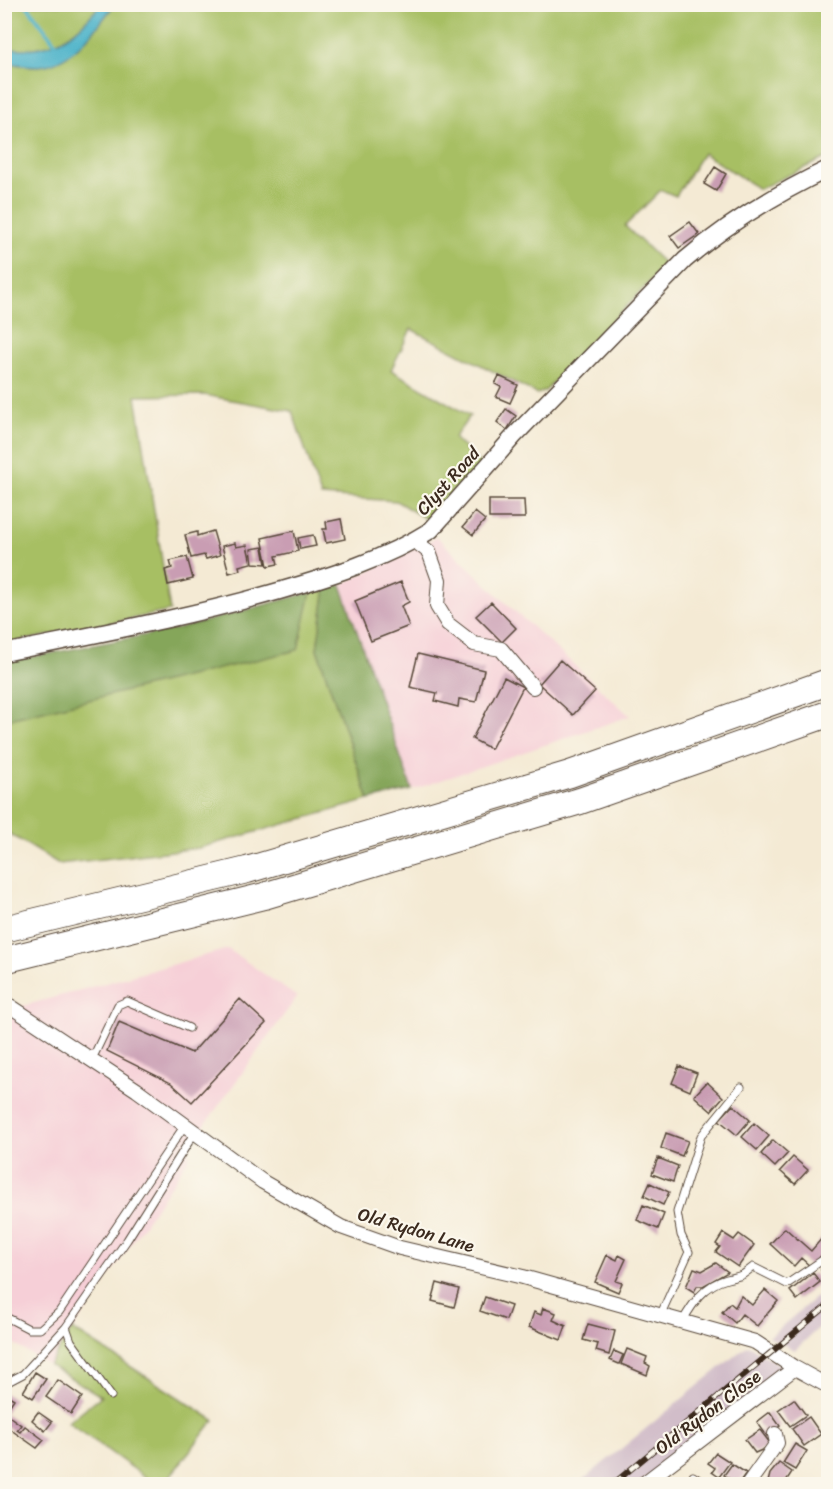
<svg xmlns="http://www.w3.org/2000/svg" width="833" height="1489" viewBox="0 0 833 1489" font-family="Sriracha,sans-serif">
  <style>
    .built { fill: #f6cfd7 }
    .industrial { fill: #d1bdc9 }
    .green { fill: #a7bf64; stroke: #717441; stroke-width: 1.5 }
    .forest { fill: #85a65a; stroke: #60683c; stroke-width: 1.5 }
    .water { fill: #4bb2c9; stroke: #436e74; stroke-width: 1.5 }
    .lines { fill: none; stroke-linecap: round; stroke-linejoin: round }
    .stream { stroke: #4bb2c9; stroke-width: 4 }
    .building { fill: #c99db3 }
    .service-casing { stroke: #574739; stroke-width: 9 }
    .minor-casing { stroke: #574739; stroke-width: 16 }
    .tertiary-casing { stroke: #574739; stroke-width: 19 }
    .motorway-casing { stroke: #574739; stroke-width: 28 }
    .service { stroke: #fff; stroke-width: 7 }
    .minor { stroke: #fff; stroke-width: 14 }
    .tertiary { stroke: #fff; stroke-width: 16 }
    .motorway { stroke: #fff; stroke-width: 26 }
    .rail-casing { stroke: #3b2a1e; stroke-width: 6 }
    .rail { stroke: #fbf7ec; stroke-width: 4; stroke-dasharray: 11; stroke-linecap: butt }
    .labels { text-anchor: middle; stroke-width: 4.5; stroke-linejoin: round; paint-order: stroke }
    .street-label { font-size: 18px; fill: #3b2a1e; stroke: #fbf7ec }
  </style>
  <rect width="100%" height="100%" fill="#fbf7ec"/>
  <filter id="ink" filterUnits="userSpaceOnUse"><feTurbulence type="fractalNoise" baseFrequency=".0167" numOctaves="2"/><feDisplacementMap in="SourceGraphic" scale="12" xChannelSelector="R" yChannelSelector="G"/><feConvolveMatrix kernelMatrix="1 2 1 2 8 2 1 2 1" color-interpolation-filters="sRGB"/></filter>
  <filter id="wash" filterUnits="userSpaceOnUse"><feTurbulence type="fractalNoise" baseFrequency=".008" numOctaves="4" result="noise"/><feDisplacementMap in="SourceGraphic" scale="24" xChannelSelector="R" yChannelSelector="G"/><feGaussianBlur stdDeviation="1.35" result="paint"/><feColorMatrix in="noise" values="0 0 0 0 0 0 0 0 0 0 0 0 0 0 0 0 0 1.4 0 .05"/><feComposite in="paint" operator="in"/></filter>
  <g filter="url(#wash)">
    <rect width="100%" height="100%" fill="#f4ead4"/>
    <!-- built -->
    <path class="built" d="M437,537l68,65 125,114 -218,74 -71,-205z
      M228,949l69,48 -109,151 1,10 -140,207 -44,-26v-328z"/>
    <!-- industrial -->
    <path class="industrial" d="M828,1287v32l-33,31 -26,-13z
      M748,1345l38,24 -147,115h-61z"/>
    <!-- green -->
    <path class="green" d="M5,5h95c-27,34 -51,48 -95,43z
      M114,5h714v152l-69,32 -56,-36 -27,43 -15,-6 -36,36 41,39 -121,126 -8,3 -126,-65 -20,41 79,46 -16,22 28,27 -39,43 -15,12 -32,-19 -75,-5 -29,-85 -88,-16 -68,1 34,215 -165,33 -1,-581c11,1 23,3 34,3 33,-2 58,-37 76,-61z
      M326,588l-9,61 52,151 -170,48 -140,16 -54,-33 -1,-111 293,-70 14,-58z
      M72,1329l142,91 -50,64h-9l-87,-62 33,-26 -52,-31z"/>
    <!-- forest -->
    <path class="forest" d="M341,585l71,205 -43,10 -52,-151 9,-61z
      M311,592l-13,58 -293,70v-58l172,-33z"/>
    <!-- water -->
    <path class="water" d="M100,5h14c-18,24 -43,60 -76,61 -11,0 -23,-2 -33,-3v-15c44,5 68,-9 95,-43z"/>
    <g class="lines">
      <!-- stream -->
      <path class="stream" d="M26,4l30,40"/>
    </g>
    <g id="blocks">
      <!-- building -->
      <path class="building" d="M715,167l11,7 -10,17 -12,-7z
        M690,222l9,12 -20,14 -9,-12z
        M499,376l19,9 -8,18 -14,-6 5,-10 -6,-3z
        M506,409l10,7 -9,14 -10,-8z
        M489,500h35l1,18h-36z
        M475,512l10,8 -12,15 -10,-8z
        M341,519l4,20 -19,4 -3,-14h4l-1,-7z
        M213,531l7,24 -14,4 -2,-4 -13,3 -6,-23 12,-3v4z
        M294,531l4,20 -22,5 2,8 -10,2 -6,-28z
        M313,535l3,11 -16,3 -2,-11z
        M235,543l1,4 11,-2 4,18 -12,3 1,4 -11,3 -7,-27z
        M263,547l3,17 -13,-1 -2,-14z
        M187,557l6,22 -25,6 -3,-15 7,-2 -2,-7z
        M401,582l8,20 -8,4 8,20 -38,15 -16,-40z
        M491,602l25,26 -14,14 -26,-26z
        M418,654l66,16 -8,32 -17,-3 -1,8 -23,-6 2,-8 -27,-6z
        M560,660l35,31 -22,24 -34,-31z
        M504,677l19,10 -32,62 -19,-10z
        M240,999l26,24 -74,79 -21,-19 -64,-32 12,-29 73,31z
        M679,1066l18,7 -7,18 -18,-8z
        M707,1082l16,15 -12,14 -17,-15z
        M733,1105l17,15 -13,15 -18,-15z
        M754,1123l15,13 -12,14 -15,-13z
        M666,1133l22,8 -6,15 -21,-8z
        M773,1140l15,13 -13,14 -14,-13z
        M793,1157l15,13 -13,14 -15,-13z
        M658,1158l20,8 -5,16 -21,-8z
        M650,1183l19,9 -6,13 -19,-9z
        M643,1205l21,9 -6,15 -21,-9z
        M785,1228l26,23 12,-14 5,5v6l-17,19 -10,-9 -7,8 -24,-22z
        M723,1233l11,7 5,-6 15,11 -16,22 -22,-15 4,-5 -4,-3z
        M607,1255l10,5 2,-5 7,4 -10,22 6,2 -4,9 -23,-10z
        M716,1263l12,9 -25,14h-6l-3,6 -8,-5 8,-19 8,3z
        M828,1265v15l-7,-10z
        M813,1273l7,9 -23,18 -7,-9z
        M437,1283l22,6 -5,18 -22,-6z
        M765,1290l13,11 -21,25 -15,-12 -7,9 -13,-11 8,-9 5,4 6,-11 11,9z
        M485,1297l26,9 -5,14 -26,-9z
        M543,1308l13,5 -3,7 13,6 -5,14 -32,-13 5,-15 7,3z
        M588,1324l27,7 -6,24 -13,-4 2,-7 -15,-4z
        M627,1349l20,8 -2,6 5,3 -3,9 -26,-11z
        M614,1351l9,4 -4,9 -9,-4z
        M35,1372l11,7 -13,19 -10,-6z
        M58,1380l24,17 -11,17 -25,-17z
        M4,1393l10,6 -10,15z
        M794,1399l12,16 -16,11 -12,-16z
        M38,1412l14,10 -7,9 -13,-11z
        M770,1412l10,14 -13,10 -10,-14z
        M6,1414l15,11 -4,5 3,2 5,-6 19,14 -7,8 -33,-23z
        M809,1417l12,17 -17,12 -12,-17z
        M760,1430l10,13 -6,6 -9,4 -10,-13z
        M795,1444l12,7 -12,19 -12,-7z
        M716,1453l14,9 -11,15 -7,-5 3,-4 -7,-5z
        M779,1463l13,9 -8,12h-13l-3,-2 2,-8z
        M732,1464l14,9 -8,11 -9,-1 2,-3 -7,-5z"/>
    </g>
  </g>
  <g filter="url(#ink)">
    <use href="#blocks" fill-opacity="0" stroke="#574739" stroke-width="1.5"/>
    <g class="lines">
      <!-- service casing -->
      <g class="service-casing">
        <path id="service" d="M86,1057l9,-4 23,-48 9,-4 62,27
          M4,1316l25,13h11l19,-17 126,-187
          M660,1316l29,-64 -8,-17 -4,-23 24,-76 40,-49
          M682,1322c11,-19 22,-37 45,-43 15,-4 12,-1 26,-12l34,17 37,-25
          M4,1384l19,-10 43,-47
          M111,1396l-40,-55 -5,-14 61,-87 68,-108
          M4,1443h1
          M693,1476l12,8"/>
      </g>
      <!-- minor casing -->
      <g class="minor-casing">
        <path id="minor" d="M414,540l15,12 10,28 -2,26 11,18 26,20 27,5 32,38
          M4,1002l133,88 126,92 78,45 59,21 123,29 232,65 40,26 33,18
          M643,1484l152,-116
          M748,1484l29,-41 -2,-9"/>
      </g>
      <!-- tertiary casing -->
      <g class="tertiary-casing">
        <path id="tertiary" d="M4,653c93,-19 185,-36 275,-62 52,-15 106,-32 152,-61l83,-94 171,-176c43,-37 93,-67 143,-91"/>
      </g>
      <!-- motorway casing -->
      <g class="motorway-casing">
        <path id="motorway" d="M4,929l243,-59 323,-96 258,-92
          M4,960l260,-64 316,-95 248,-87"/>
      </g>
      <!-- service -->
      <use href="#service" class="service"/>
      <!-- minor -->
      <use href="#minor" class="minor"/>
      <!-- tertiary -->
      <use href="#tertiary" class="tertiary"/>
      <!-- motorway -->
      <use href="#motorway" class="motorway"/>
      <!-- rail casing -->
      <g class="rail-casing">
        <path id="rail" d="M613,1484l215,-179"/>
      </g>
      <!-- rail -->
      <use href="#rail" class="rail"/>
    </g>
  </g>
  <g class="labels">
    <!-- street labels -->
    <g class="street-label">
      <text transform="translate(448 481) rotate(-48)" y="6">Clyst Road</text>
      <text transform="translate(416 1230) rotate(16)" y="6">Old Rydon Lane</text>
      <text transform="translate(708 1412) rotate(-37)" y="6">Old Rydon Close</text>
    </g>
  </g>
  <!-- margin -->
  <rect width="833" height="1489" fill="none" stroke="#fbf7ec" stroke-width="24"/>
</svg>
